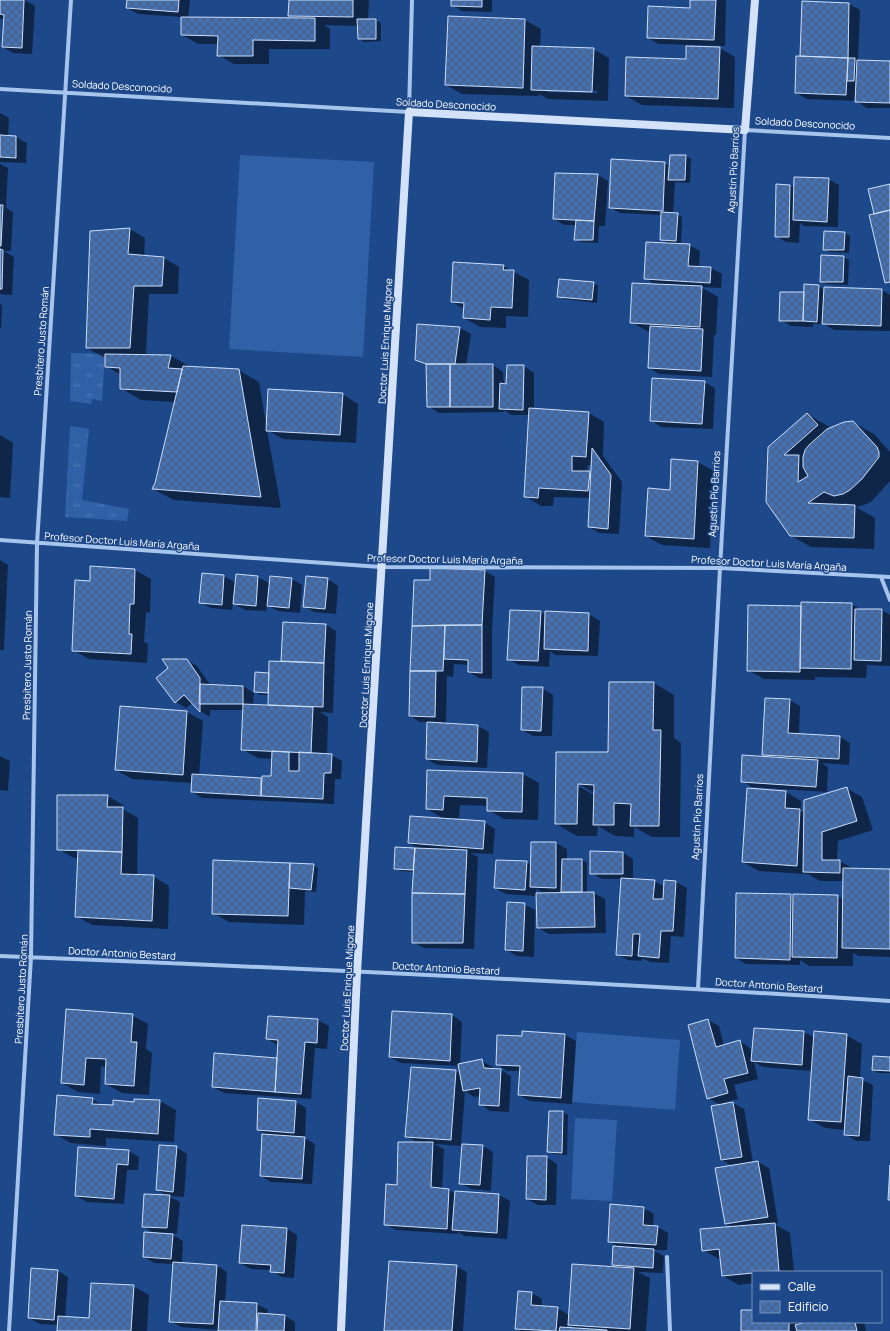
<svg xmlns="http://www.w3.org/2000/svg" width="890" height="1331" viewBox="0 0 890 1331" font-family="Manrope,sans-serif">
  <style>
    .grass { fill: url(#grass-tufts) }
    .pitch { fill: #3061a7 }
    .shadow { fill: #0007; fill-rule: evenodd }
    .building { fill: url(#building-cross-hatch); stroke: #cddff9 }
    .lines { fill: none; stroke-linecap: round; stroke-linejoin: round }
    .street { stroke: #a7c4ec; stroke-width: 4 }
    .secondary { stroke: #d4e2f9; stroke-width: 8 }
    .labels { text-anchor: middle; stroke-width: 3; stroke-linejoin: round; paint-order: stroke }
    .street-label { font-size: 10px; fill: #fff; stroke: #1d4889 }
  </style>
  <defs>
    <pattern id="grass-tufts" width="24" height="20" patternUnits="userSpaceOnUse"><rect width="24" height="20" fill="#3061a7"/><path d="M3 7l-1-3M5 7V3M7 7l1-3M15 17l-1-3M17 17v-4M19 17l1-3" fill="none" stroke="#4f79b4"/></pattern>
    <pattern id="building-cross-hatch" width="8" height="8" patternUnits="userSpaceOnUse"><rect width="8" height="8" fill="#4571b2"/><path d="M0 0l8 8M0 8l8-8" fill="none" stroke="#495d7a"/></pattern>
  </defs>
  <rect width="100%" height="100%" fill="#1d4889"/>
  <!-- grass -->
  <path class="grass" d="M71,353l34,1 -3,47 -10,-2 -1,5 -21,-3z
    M70,426l19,3 -7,71 47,9 -2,12 -62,-4z"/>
  <!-- pitch -->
  <path class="pitch" d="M240,155l134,7 -11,195 -134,-8z
    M577,1032l103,8 -5,70 -103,-8z
    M575,1118l42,2 -5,81 -41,-2z"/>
  <!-- shadow -->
  <path class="shadow" d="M0,0h25l10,6 -3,48 -19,-1 -10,-6 1,-28h-4z
    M128,0h62l-2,18 109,1 -7,-4v-15h79l-1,20h8l5,3v18l-17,1 -5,-3 -1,-13 -34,-1 6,4v20h-61v15h-35l-16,-9 1,-11h-21l-16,-9v-18l-44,-3 -11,-6z
    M452,0h40v12l-30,-1 -10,-6z
    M691,0h35l-1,46 -66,-2 -11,-6 43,-29z
    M803,2l46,2 11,6 -2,51 32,1v46h-23l-11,-7 -49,-2 -11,-6 5,-36z
    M525,20l16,9 -1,18 53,2 16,9 -1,43 -60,-2 -9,-5v2l-77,-2 -16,-9zM547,90l50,1v2l-50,-1z
    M720,48l15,9 -1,51 -92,-3 -16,-9 61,-36z
    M0,113l9,5 -1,19h8l11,6 -1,20 -26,-1z
    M686,156l5,3 -1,24 -15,-1 -2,32h4l5,3 -1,27 8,1 11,6 -1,16 12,1 11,6 -1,14 -20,-1 17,10 -2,38h-2l-2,42 -53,-3 -10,-6 2,-36 -4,-1 -16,-9 25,-37 -11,-7 24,-34 -8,-5 1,-24 -42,-2 -10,-6 2,-47 53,3 5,3z
    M0,164l8,4 -2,40 7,4 -2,39h-7l10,6 -2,38 -12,-1z
    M598,175l10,6 -3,45h-6l-1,17 -17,-1 -5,-3v-14h-12l-10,-6z
    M828,179l11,6 -1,42 -34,-1 -4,-3 -1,20 -13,-1 -10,-6 1,-51 13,1 5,2z
    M130,229l15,9 -1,18 20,2 15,9 -1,27h-29l-3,61 25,1 20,11 47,3 21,12 7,42 76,-30 16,10 -2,39 -73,-4 -16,-9 14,78 -107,-8 -21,-11 3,-6 19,-81 -34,-2 -20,-12v-13l-15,-9v-9h-3l-16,-9z
    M845,233l5,3 -1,17 -20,-1 -5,-3z
    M844,257l5,3 -1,25 -22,-1 -5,-3z
    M503,266l26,14 -1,37 -22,-1v12l-26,-1 -16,-9v-9l-12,-7z
    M593,283l5,3 -1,17 -33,-4 -5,-3z
    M818,286l7,4h57l8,5v36l-56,-1 -12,-7v1h-9v3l-22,-1 -11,-6 23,-27z
    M0,304l2,1 -1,23h-1z
    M418,325l42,3 11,6 -5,31h27l10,7 1,12 3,1 17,-19 10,7v36l55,4 15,9 -1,34 19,26 -3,52 -20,-1 -10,-6 1,-29 -36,-1 -1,9h-12l-16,-10 4,-81h-18l-7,-5v2l-65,1 -11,-7 -1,-40 -11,-6zM588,465h4l-1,9 -4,-2z
    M704,382l11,6 -2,41 -52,-2 -10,-7z
    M807,414l21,12 3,3 22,-7 21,12 16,18v29l-19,21 -7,3 -8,2 19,11 -1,31 -63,-2 -21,-12 -21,-87zM845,503l6,2h-9z
    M0,435l13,8 -3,55 -10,-1z
    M698,462l16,9 -4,77 -48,-3 -16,-9 25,-45z
    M0,560l8,5 -4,85h-4z
    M91,567l44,3 16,9 -1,34 -4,-1 -2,30 4,2 -1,19 -58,-4 -16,-9 18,-68z
    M485,571l10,6 -3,54v48l-13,-1 -10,-6v-7l-15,-1 -1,13 -6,-1 -1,48 32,2 11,6 -2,36 -50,-3 -10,-6 1,-37h-8l-10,-6 21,-136z
    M203,574l21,2 12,7 22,-6 12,7 22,-5 10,6 -2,28 -22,-2 -11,-6 -1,6 -21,-1 -12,-7 -1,7 -21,-2 -11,-6z
    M328,579l10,7 -2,28 -22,-2 -10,-6z
    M851,604l11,6h20l8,5v51l-23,-1 -1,13 -51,-1v3l-51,-1 -16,-9 54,-63z
    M541,612l5,3v-2l43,1 11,7 -2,35 -43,-1 -5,-4 -1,16 -30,-2 -11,-6z
    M284,623l42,2 10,6 -3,82 -13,-1 8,5 -1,37 4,1 11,6 -1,18h-6l-1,25 -132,-6 -10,-6v-9l-60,-4 -16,-9 5,-63 66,5 16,9 -4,55 63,3 10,-2 1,-18 -15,-1 -16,-9 1,-39h-33v7l-10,-6 -7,-8 -7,5 -10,-6 11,-42 10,6 14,20h32l11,7 -1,13h19l-3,-2v-9h-9l-5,-3 15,-18 12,-11z
    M654,683l20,12v43l7,5 -1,94h-28l-18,-10v10l-19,-1 -17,-10 -1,10h-20l-21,-12 1,-71h52zM574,781l20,12v2l-21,-12z
    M542,688l11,7 -1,41h-19l-11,-6z
    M789,700l11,6 -1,28 41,3 10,6 -1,22 -28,-2 7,4 -1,25 -75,-5 -10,-6 27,-23 -6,-3z
    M0,756l10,5 -2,30 -8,-1z
    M428,771l95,3 16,9 -1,37 -34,-1 -16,-9v-4l-28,-1 -1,13h-11v2l36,2 11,7 -2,25 -23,-1 8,4 -4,92 -50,-1 -11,-6 2,-70 -15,-1 -5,-3 19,-19h6l-11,-6 37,-23 -19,-11z
    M846,788l16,9 11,33 -35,11 -1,20h3l14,8 36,1v87l-31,-1 -6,-3v13h-44l-9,-6v5l-54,-1 -10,-6 55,-63 3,2 44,-1 6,4v-19h-24l-12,-7 -49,-3 -16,-9 43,-70 15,9v10l4,2z
    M108,796l15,9v4l15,9 -1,58h16l16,10 -1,43 -76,-4 -16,-9 3,-58h-5l-16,-9z
    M556,843l11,6v11h15l5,3v30h7l11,6 1,34 -57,1 -11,-6 -1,-32 -31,-2 -11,-6 31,-26 6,3zM536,889l8,5h-8z
    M623,853l10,6v20l21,2 11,6 11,-5 11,6 -3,49 -13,-1 -2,27 -19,-1 -8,-4v3l-14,-1 -11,-6 5,-75h-20l-11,-6z
    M313,865l5,3 -2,24 -11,-1 -1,34 -75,-3 -16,-9z
    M524,904l11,6 -1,47 -17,-1 -11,-6z
    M67,1010l65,5 16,9 -2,25 6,4 -3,42 -27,-2 -16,-9 1,-17 -6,-1 -1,28 -22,-2 -16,-9z
    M452,1015l10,7 -2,43 22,-4 11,6v3h8l10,6 -2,36 -19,-1 -10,-7v-8l-6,1 -9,-6 -4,54 22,1 10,6 -2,39 -20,-2 -11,-6 2,-37 -28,-2 10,5 -2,40 7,1 7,4v-2l43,3 11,6 -3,38 -43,-3 -6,-4v2l-62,-4 -11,-6 13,-38 20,-43 -11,-7 49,-65 5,3 -2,-8 -58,-3 -11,-6z
    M269,1017l49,3 11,6 -2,23 -12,-1 -4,51 -87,-6 -11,-6 65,-28v-14l-11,-6z
    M708,1020l11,6 5,20 16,-5 10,7 2,8 52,-24 11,6 31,-3 16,9 -2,35 13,6 -3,56h-14l-11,-7v-4l-20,-2 -16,-9 3,-48 -49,-4 -9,-5 4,17 -24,6 4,14 -16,4 1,2 10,-2 11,6 9,54 5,-1 11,6 9,55 -4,1 16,9 4,39h-41v11l-14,2 -16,-9 -2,-17h-2l-16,-9 29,-23 -7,-4 7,-57 -10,-6 -2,-55 -12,-7 -19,-73z
    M523,1032l42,3 11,6 -4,63 -42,-3 -11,-6 1,-24h-13l-10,-7 26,-27z
    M890,1058v15h-12l-5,-3z
    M92,1099l12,7 56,-5 16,9 -2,32 -68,-4v8l-35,-3 -16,-9z
    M296,1102l10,6 -1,30 10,6 -3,40 -41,-2 -10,-6 6,-41 -9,-5z
    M550,1112h13l5,3 -1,40 -14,-1 -5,-3z
    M176,1147l11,7 -3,43 -15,-1 11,6 -3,32 -7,-1 13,8 -1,22 34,2 11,7 -2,30 32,2 11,6 -1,5 18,1 10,6v9h-76v-1l-38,-3 -11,-6 4,-57 -20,-1 -10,-6 11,-23 -12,-8 25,-30 -11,-6z
    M129,1151l10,6 -1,13h-11l-3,34 -37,-2 -11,-6z
    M546,1157l11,7 -1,41h-18l-11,-6z
    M644,1208l10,6 -1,13h5l10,6 -1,17h-14l11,6 -1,17 -25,-1 12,6 -4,53h-125l-4,-3 15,-35 10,6v8l15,1 12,7 50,-47 -6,-4 7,-16 -11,-7zM567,1324l10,5 -10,-1z
    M287,1229l10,6 -3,43 -12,-1 -11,-7 -20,-1 -11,-6z
    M456,1266l11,6 -4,59h-78z
    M58,1271l10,6 -3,41 24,1 44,-33 16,9 -2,36h-89v-6l-18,-1 -11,-6z
    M753,1311v11h47v2l10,-2h54l2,9h-124z"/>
  <!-- building -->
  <path class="building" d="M0,0h24l-2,48 -20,-1 2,-32 -4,-1z
    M127,0h52l-1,12 -52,-4z
    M289,0h64v17l-65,-1z
    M451,0h31v7l-31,-1z
    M690,0h26l-2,40 -67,-2 1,-32 42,2z
    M802,1l47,2 -1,55 -48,-2z
    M448,16l77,3 -2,69 -78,-3z
    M181,17l134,1v23l-62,-1v16h-36l1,-20 -37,-1z
    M357,19h19v20h-18z
    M532,46l62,2 -2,44 -61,-2z
    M686,46l34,1 -2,52 -93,-3 1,-39 60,2z
    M796,56l52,2 -2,37 -51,-2z
    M848,58h7l-1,23h-7z
    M857,60l33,1v42l-35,-1z
    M0,135l16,1v22l-16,-1z
    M670,155h16l-1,25h-17z
    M611,159l54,3 -2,49 -54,-3z
    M555,173l43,1 -4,47 -41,-2z
    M794,177l35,1 -2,44 -34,-2z
    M776,184l14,1 -1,52h-14z
    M890,184v26l-16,4 -6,-25z
    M0,205h3l-2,41h-1z
    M890,210v72l-5,1 -16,-68z
    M661,212l17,1 -2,28 -16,-1z
    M576,220l18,1 -1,19h-19z
    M130,228l-2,26 36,3 -2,29h-28l-4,62h-44l4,-117z
    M824,231l21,1 -1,18h-21z
    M646,242l44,2 -2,22 23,1 -1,16 -66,-4z
    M0,249l3,1 -1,39h-2z
    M821,255l23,1 -1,26h-23z
    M453,262l51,3 -1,5h11l-2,38 -21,-1 -1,13 -27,-2 1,-15 -13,-1z
    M559,279l35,3 -2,18 -35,-3z
    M632,283l70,3 -2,41 -70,-4z
    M804,284l15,1 -2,37 -14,-1z
    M824,287l58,2 -1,37 -59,-2z
    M780,292h24l-1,29h-24z
    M417,324l43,3 -5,37h-29l-11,-4z
    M650,326l53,3 -2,42 -53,-3z
    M105,354l66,1 -3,13 14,1 -5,23 -57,-3v-21l-15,-1z
    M426,364h24v43h-23z
    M450,364h43v43h-43z
    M507,365h17l-1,45 -24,-1 1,-26 6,1z
    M183,366l56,3 22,128 -109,-8 3,-6z
    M652,378l53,3 -3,43 -52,-3z
    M268,389l75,4 -3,42 -74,-4z
    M529,408l60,4 -3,45 -14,-1v15h18l-2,20 -49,-3 -1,10 -14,-1z
    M807,413l11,12 -34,30h15l-1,27 10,-6 -5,-9v-10l2,-7 4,-5 18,-16 17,-7 9,-1 24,26 2,5v5l-17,22 -12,11 -7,4 -9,2 -10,-4 -16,11 47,2 -1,33 -64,-2 -24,-34 2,-55z
    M592,448l19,27 -3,54 -20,-2z
    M671,459l27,2 -4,78 -49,-3 3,-48 22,2z
    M90,566l45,3 -1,35h-4l-1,30h3l-1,20 -59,-3 3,-71 15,1z
    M430,568l55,2 -3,55 -70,1 2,-46h16z
    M202,573l22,2 -2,30 -23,-2z
    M236,574l22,2 -2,30 -23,-2z
    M270,576l22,2 -3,30 -22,-2z
    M306,576l22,2 -3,31 -22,-2z
    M801,602l51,1 -1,66 -51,-1z
    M748,605l53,1 -1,66 -53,-1z
    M855,609h27l-1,52 -27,-1z
    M510,610l31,1 -3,50 -31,-1z
    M545,611l44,2 -1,38 -44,-2z
    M283,622l43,2 -2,39 -43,-2z
    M445,625h37v48l-14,-1v-12l-24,-1z
    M445,625l-2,46h-33l2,-45z
    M162,659h25l13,19v34l-16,-17 -9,8 -19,-25 12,-10z
    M269,661l55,2 -1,44 -55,-2z
    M410,671h26l-1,46 -26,-1z
    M255,672l14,1 -1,20 -14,-1z
    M609,682h45l-1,48h8l-2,96h-29l1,-22 -17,-1v22h-21l1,-40 -16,-1 -1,40h-22l1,-72h52z
    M200,684l43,2v18h-44z
    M522,687h21l-2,44 -20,-1z
    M765,698l25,1 -2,34 52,3 -1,23 -77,-4z
    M243,704l70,3 -2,46 -70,-3z
    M120,706l67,5 -4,64 -68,-5z
    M427,722l51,3 -1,37 -51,-3z
    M272,751l17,1v19h10v-19l33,2 -1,19h-7l-1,26 -62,-3 1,-20h9z
    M742,755l76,5 -2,27 -75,-5z
    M427,770l96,3 -1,39 -35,-1v-13l-43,-2 -1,14 -17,-1z
    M192,774l69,4v18l-70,-4z
    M847,787l10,34 -35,11v28h18v13l-37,-1 1,-72z
    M747,788l39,3 -1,17 15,1 -3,57 -55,-4z
    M57,795h51l-1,12h16l-1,45 -65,-2z
    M410,816l75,5 -2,28 -75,-6z
    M531,842h25v46l-26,-1z
    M395,847l20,1 -2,22 -19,-1z
    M415,848l52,2 -2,44 -53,-1z
    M78,850l44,2 -1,22 33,1 -2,46 -77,-4z
    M590,851l33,1v22h-33z
    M562,859h20v33h-21z
    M213,860l77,3 -2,53 -76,-2z
    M496,860l31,1 -2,29 -31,-2z
    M290,863l24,1 -3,26 -22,-2z
    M843,868l47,1v80l-48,-1z
    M621,878l34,2 -2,19h10l1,-19 12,1 -3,50h-12l-2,27 -21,-2 2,-22h-7l-1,22 -16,-1z
    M594,892l1,35 -58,1 -1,-35z
    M412,893l53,1 -2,49h-51z
    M736,893l55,1 -1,66 -55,-2z
    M793,894l45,1 -1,63 -45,-1z
    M507,902l18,1 -2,48 -18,-1z
    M66,1009l67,5 -2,28h6l-3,44 -29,-2 1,-25 -20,-1 -2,27 -23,-2z
    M392,1011l60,3 -2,47 -61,-4z
    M268,1016l50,3 -1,24 -12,-1 -4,52 -26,-2 3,-52 -12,-1z
    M708,1019l8,28 24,-7 8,33 -24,6 4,14 -21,6 -19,-74z
    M754,1028l50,3 -2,34 -51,-4z
    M522,1031l43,3 -4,64 -43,-3 2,-29 -24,-1 1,-30 25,1z
    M814,1031l33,3 -6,88 -33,-2z
    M214,1053l63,5 -2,34 -63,-5z
    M873,1056l17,1v14l-18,-1z
    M482,1059l2,9 17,1 -2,37 -20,-1 1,-17 -17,3 -5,-27z
    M411,1067l45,3 -5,70 -46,-3z
    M848,1076l15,2 -4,58 -15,-1z
    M57,1095l36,3 -1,6 21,1v-5l21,2v-3l26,1 -2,34 -68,-5v8l-36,-2z
    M258,1098l38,3 -2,32 -37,-3z
    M733,1102l9,55 -21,3 -10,-54z
    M549,1111h14l-1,42 -15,-1z
    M262,1134l43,3 -3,42 -42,-3z
    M398,1142h35l-2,45 18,2 -2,40 -63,-4 2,-41 11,1z
    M462,1144l21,1 -3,40 -21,-1z
    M159,1145l18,1 -4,46 -17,-2z
    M78,1147l51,3 -1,15 -11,-1 -3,35 -39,-3z
    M527,1156h20l-1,44 -20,-1z
    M758,1161l10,56 -43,7 -10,-56z
    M890,1165v35h-2z
    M455,1191l44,3 -2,39 -45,-3z
    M144,1194l26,1 -3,33 -25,-1z
    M610,1204l34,3 -1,18 15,1 -2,19 -48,-3z
    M775,1223l4,48 -26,1v1l-31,3 -3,-27 -17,2 -2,-22z
    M242,1225l45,3 -3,45 -14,-1 1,-7 -32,-2z
    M144,1232l29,2 -2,25 -28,-2z
    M613,1246l41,3 -1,19 -41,-3z
    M389,1261l68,4 -5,66h-68z
    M173,1262l44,3 -4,59 -44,-2z
    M572,1264l62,4 -4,61 -62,-4z
    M31,1268l27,2 -4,50 -26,-2z
    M91,1283l43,2 -3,46h-74l1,-15 31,2z
    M518,1291l14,1 -1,13 27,2 -2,24 -41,-2z
    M220,1301l37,2 -1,28h-38z
    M741,1310h12v12h36v9h-48z
    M258,1313l27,2 -1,16h-27z
    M806,1322h49l2,9h-60l-2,-6z
    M560,1327l47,3v1h-48z"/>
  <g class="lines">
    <!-- street -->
    <path class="street" d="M0,89l409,23 3,-112
      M0,540l381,27 339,1 170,9
      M881,577l9,23
      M0,956c297,12 594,26 890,45
      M698,989l22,-421 25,-438 145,8
      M667,1257l3,74
      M9,1331l22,-374 6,-413 34,-544"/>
    <!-- secondary -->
    <path class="secondary" d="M341,1331l16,-359 52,-860 336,18 10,-130"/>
  </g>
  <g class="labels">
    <!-- street labels -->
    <g class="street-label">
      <text transform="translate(122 86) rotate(3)" y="4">Soldado Desconocido</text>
      <text transform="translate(446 104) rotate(3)" y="4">Soldado Desconocido</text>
      <text transform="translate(805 123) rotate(3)" y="4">Soldado Desconocido</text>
      <text transform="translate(733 170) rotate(-87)" y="4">Agustín Pío Barrios</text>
      <text transform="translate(41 341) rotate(-86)" y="4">Presbítero Justo Román</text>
      <text transform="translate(385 341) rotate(-87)" y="4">Doctor Luis Enrique Migone</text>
      <text transform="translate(714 494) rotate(-87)" y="4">Agustín Pío Barrios</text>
      <text transform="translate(122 541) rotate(4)" y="4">Profesor Doctor Luis María Argaña</text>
      <text transform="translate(445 559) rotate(1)" y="4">Profesor Doctor Luis María Argaña</text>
      <text transform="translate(769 563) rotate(3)" y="4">Profesor Doctor Luis María Argaña</text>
      <text transform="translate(27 665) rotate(-89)" y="4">Presbítero Justo Román</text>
      <text transform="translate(366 665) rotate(-87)" y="4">Doctor Luis Enrique Migone</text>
      <text transform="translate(697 817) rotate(-87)" y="4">Agustín Pío Barrios</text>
      <text transform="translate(122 953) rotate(3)" y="4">Doctor Antonio Bestard</text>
      <text transform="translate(446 968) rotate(3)" y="4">Doctor Antonio Bestard</text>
      <text transform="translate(769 985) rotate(4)" y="4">Doctor Antonio Bestard</text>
      <text transform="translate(347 988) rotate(-87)" y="4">Doctor Luis Enrique Migone</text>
      <text transform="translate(21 989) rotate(-87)" y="4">Presbítero Justo Román</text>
    </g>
  </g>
  <!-- legend -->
  <rect x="752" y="1271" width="130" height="52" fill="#1d4889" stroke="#7791b8"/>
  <rect x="760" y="1284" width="20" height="6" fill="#d4e2f9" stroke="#7791b8"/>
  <text x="788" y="1291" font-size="12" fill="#ffffff">Calle</text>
  <rect x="760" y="1301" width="20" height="12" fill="url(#building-cross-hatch)" stroke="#7791b8"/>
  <text x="788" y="1311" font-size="12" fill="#ffffff">Edificio</text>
</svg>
